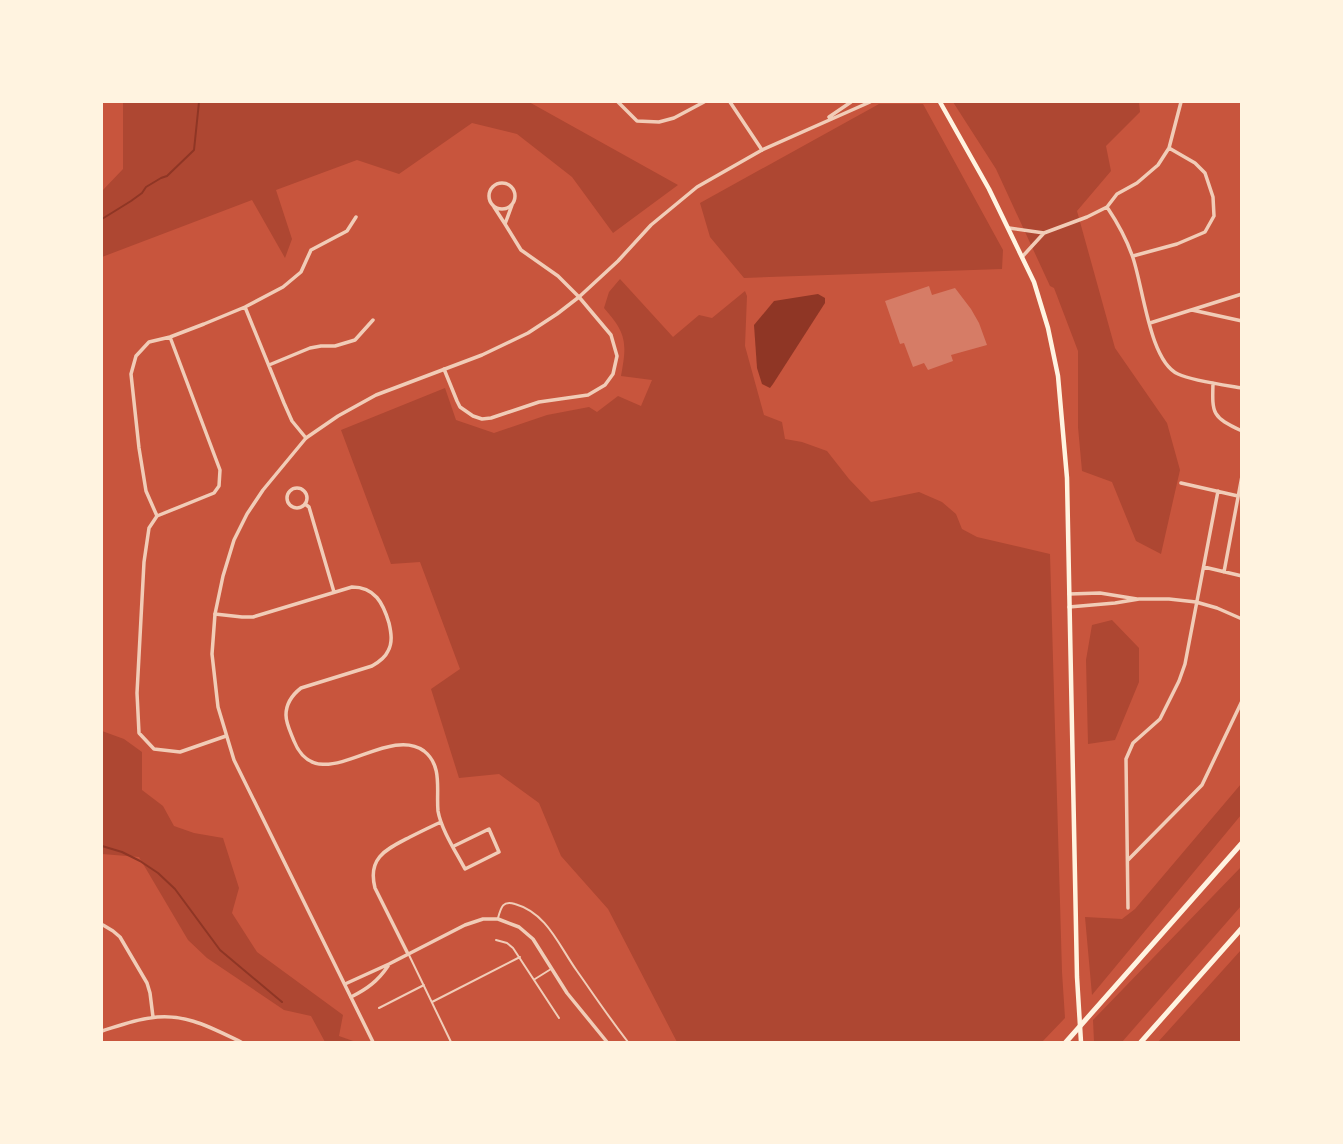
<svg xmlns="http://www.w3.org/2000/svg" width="1343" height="1144" viewBox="0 0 1343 1144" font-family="'Varela Round',sans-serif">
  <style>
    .green { fill: #ae4732 }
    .water { fill: #8f3625 }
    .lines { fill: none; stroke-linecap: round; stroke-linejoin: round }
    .stream { stroke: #8f3625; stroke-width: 2 }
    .building { fill: #d67c66 }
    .service { stroke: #f1ccb7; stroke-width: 2 }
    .minor { stroke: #f1ccb7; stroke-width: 3.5 }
    .tertiary { stroke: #f1ccb7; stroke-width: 3.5 }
    .secondary { stroke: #fff3e0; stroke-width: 4.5 }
    .motorway { stroke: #fff3e0; stroke-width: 5 }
  </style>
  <rect width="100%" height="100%" fill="#c8553d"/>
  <!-- green -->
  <path class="green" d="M123,102h406l149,83 -65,48 -41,-56 -55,-43 -45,-11 -73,51 -42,-14 -81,30 16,49 -7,19 -33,-58 -150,57v-66l21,-22z
    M953,102h186l1,10 -34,34 5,25 -34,40 38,137 52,75 13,47 -19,84 -25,-13 -24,-59 -30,-11 -4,-44v-76l-24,-63 -4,-2 -54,-117z
    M879,104h44l80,146 -1,19 -258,9 -34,-41 -10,-34z
    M620,279l53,58 26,-22 13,3 33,-27 2,5 -2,50 19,69 18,7 3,17 17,3 25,9 22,28 22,23 48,-10 23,10 14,12 6,15 15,8 73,17 12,418 3,46 -23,24h-365l-69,-133 -47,-53 -22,-53 -40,-29 -40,4 -28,-89 29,-20 -40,-107 -29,2 -50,-134 104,-42 11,32 38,13 53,-18 42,-8 8,5 21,-16 23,10 11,-26 -31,-4c6,-33 6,-42 -17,-68l5,-16z
    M1112,620l27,28v34l-24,58 -27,4 -2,-84 6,-35z
    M102,731l22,8 18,13v38l21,16 11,20 20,7 29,5 16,50 -7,25 25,39 86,63 -4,21 17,6h-31l-14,-26 -27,-6 -77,-52 -19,-18 -49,-83 -37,-3z
    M1241,784v31l-149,180 -7,-78 37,2 13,-10z
    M1241,867v39l-119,136h-28l-1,-22z
    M1241,950v92h-83z"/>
  <!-- water -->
  <path class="water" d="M818,294l7,4v5l-52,81 -3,4 -8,-4 -5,-16 -3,-43 20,-24z"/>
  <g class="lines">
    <!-- stream -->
    <path class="stream" d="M102,219l29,-18 11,-8 4,-6 15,-9 6,-2 27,-26 5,-48
      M102,846l20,6 18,9 18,12 17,16 45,61 62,52"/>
  </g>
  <!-- building -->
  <path class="building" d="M929,286l3,9 23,-7 16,21 8,14 8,22 -36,10 2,6 -25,9 -4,-7 -11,4 -9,-24 -4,1 -15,-43z"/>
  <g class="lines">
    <!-- service -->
    <path class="service" d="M498,918c3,-11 5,-18 17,-14 32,9 44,42 62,67 17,24 33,48 51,71
      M496,940l11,3 6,5 46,70
      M409,955l42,87
      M535,979l16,-10
      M432,1002l88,-45
      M379,1008l45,-23"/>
    <!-- minor -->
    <path class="minor" d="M618,102l19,19 22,1 15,-4 30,-16
      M730,102l32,48
      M489 196a13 13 0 1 1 26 0a13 13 0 1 1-26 0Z
      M494,207l11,17 7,-19
      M1107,207c10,15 19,31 25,48 11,29 17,106 46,119 15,7 46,11 64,14
      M1009,228l35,5
      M1133,256l44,-12 28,-12 9,-16 -1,-19 -8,-24 -10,-10 -26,-15
      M1022,257l22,-24 43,-16 20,-10 10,-13 20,-11 21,-18 11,-17 12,-46
      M245,307l39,96 8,18 14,17
      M1192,310l50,11
      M1150,323l92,-29
      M170,337l50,133 -1,16 -5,7 -57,23 -8,12 -5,34 -7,131 2,40 15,16 26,3 46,-16
      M269,365l41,-17 11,-2h14l20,-6 18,-20
      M444,369l13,32 3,6 13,9 9,3 9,-1 48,-16 49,-7 17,-10 8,-11 4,-18 -6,-21 -32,-38 -21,-21 -37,-26 -16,-26
      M1213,383c-1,31 -1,34 29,48
      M1181,483l57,13
      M287 498a10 10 0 1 1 20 0a10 10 0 1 1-20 0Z
      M305,504l4,3 25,85
      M157,516l-11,-25 -7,-43 -8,-74 5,-18 13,-14 21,-5 34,-13 41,-17 38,-20 18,-15 10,-22 36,-19 9,-14
      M1204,567l38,9
      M1224,572l18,-96
      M1069,594l31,-1 37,6
      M1069,607l46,-4 24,-4h30l27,3 21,6 25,11
      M215,614l27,3h11l99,-30c23,0 31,16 37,36 2,9 4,19 -1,28 -3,7 -9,11 -16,15l-71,22c-9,7 -15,16 -15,27 0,9 5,18 8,26 24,60 92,-18 130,10 19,15 12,39 14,60 3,18 18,41 27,58l34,-17 -10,-23 -35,17
      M1128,860l74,-75 40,-84
      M1128,908l-2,-149 7,-16 27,-24 19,-38 6,-17 33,-173
      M103,925l10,6 7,6 27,46 3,10 3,24
      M408,954l-33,-66c-8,-31 12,-39 35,-51 10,-5 20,-10 31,-15
      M345,984l44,-20 76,-39 18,-6h15l21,8 14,12 34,54 40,49
      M351,997c16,-8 27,-16 37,-31
      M102,1031c16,-5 32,-11 48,-13 34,-6 62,10 91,24"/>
    <!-- tertiary -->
    <path class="tertiary" d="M829,117l22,-15
      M373,1042l-139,-282 -16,-53 -6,-53 3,-40 8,-38 11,-36 13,-26 16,-24 43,-52 32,-22 38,-21 106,-40 46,-22 29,-19 22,-17 39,-36 33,-36 46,-38 65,-37 108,-48"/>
    <!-- secondary -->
    <path class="secondary" d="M940,102l49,87 45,93 14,46 10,48 9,102 10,499 4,65"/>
    <!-- motorway -->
    <path class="motorway" d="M1066,1042l176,-199
      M1141,1042l101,-114"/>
  </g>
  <!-- border -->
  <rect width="1343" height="1144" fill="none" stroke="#fff3e0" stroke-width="206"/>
</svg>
